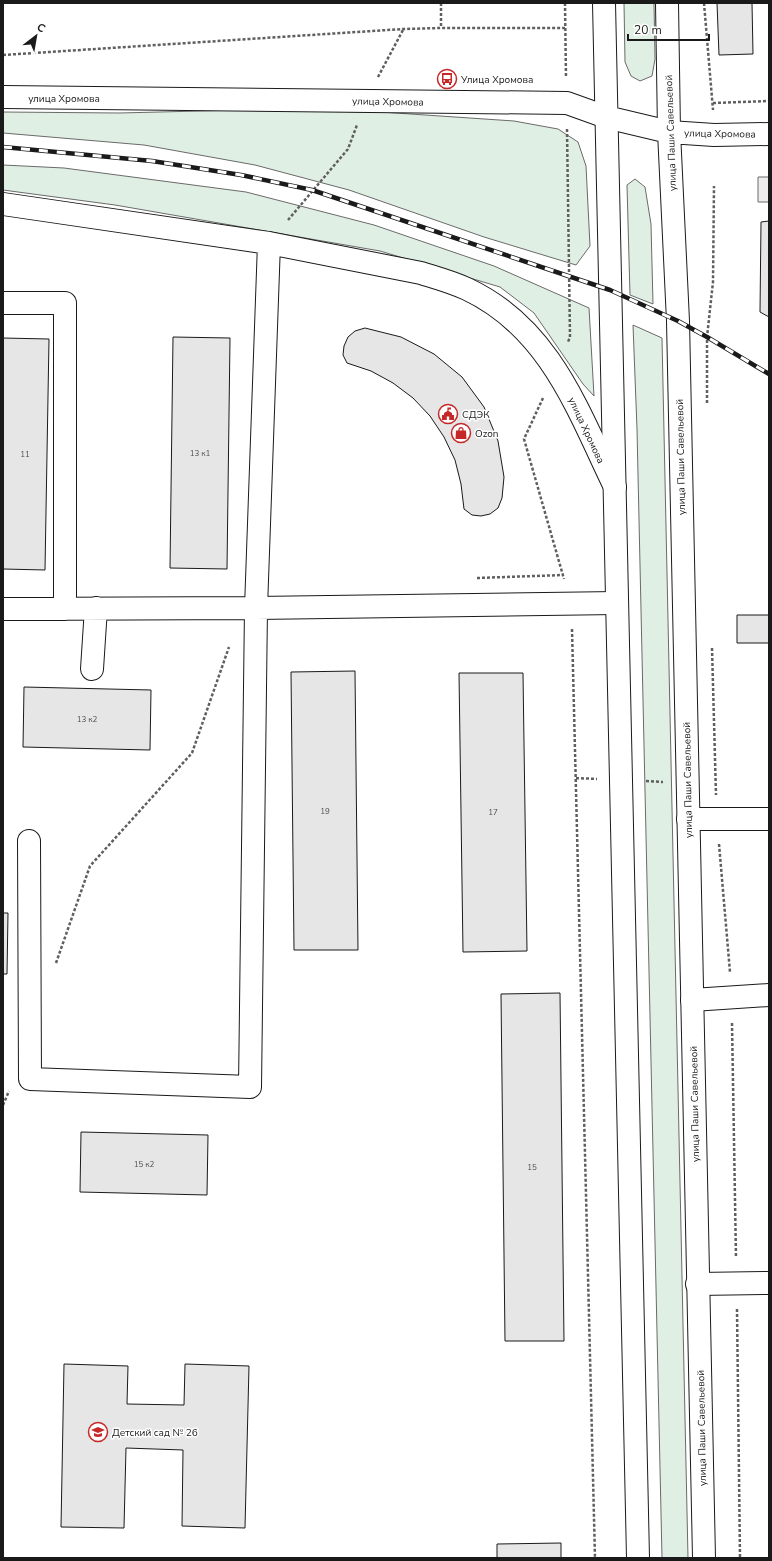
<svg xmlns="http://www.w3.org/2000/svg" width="772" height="1561" viewBox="0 0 772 1561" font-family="'Nunito Sans',sans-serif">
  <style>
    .green { fill: #e0efe3; stroke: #6a6a6a }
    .parking { fill: #ededed; stroke: #6a6a6a }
    .building { fill: #e6e6e6; stroke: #1a1a1a }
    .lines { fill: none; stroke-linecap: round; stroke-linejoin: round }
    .minor-casing { stroke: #1a1a1a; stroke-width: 24 }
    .major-casing { stroke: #1a1a1a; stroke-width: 24 }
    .path { stroke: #5f5f5f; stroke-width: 2.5; stroke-dasharray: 3 2; stroke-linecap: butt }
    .minor { stroke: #fff; stroke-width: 22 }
    .major { stroke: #fff; stroke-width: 22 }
    .rail-casing { stroke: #1a1a1a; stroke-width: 4.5 }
    .rail { stroke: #fff; stroke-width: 3; stroke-dasharray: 9; stroke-linecap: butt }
    .labels { text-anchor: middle; stroke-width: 3; stroke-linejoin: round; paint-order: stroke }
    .number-label { font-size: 8px; fill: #4d4d4d }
    .poi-label { font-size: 10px; fill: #1a1a1a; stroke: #fff; text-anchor: start }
    .street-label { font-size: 10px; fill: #1a1a1a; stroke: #fff }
  </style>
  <rect width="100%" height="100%" fill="#fff"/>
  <!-- green -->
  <path class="green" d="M624,3h30l1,56 -3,17 -12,5 -9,-5 -6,-14z
    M241,110l140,2 133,9 44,8 20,13 8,24 4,80 -14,19 -92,-28 -135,-47 -94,-25 -111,-20 -141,-12v-21l116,1z
    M3,165l61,3 182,24 128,33 120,41 95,42 5,88 -11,-12 -49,-71 -34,-26 -120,-36 -265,-46 -112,-15z
    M635,179l10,8 6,37 2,80 -23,-9 -3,-110z
    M633,325l29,13 26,1220h-26l-25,-1129z"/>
  <!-- parking -->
  <path class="parking" d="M758,177h11v25h-11z"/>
  <!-- building -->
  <path class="building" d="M717,3h35l1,51 -34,1z
    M769,221v96l-9,-5 1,-90z
    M365,328l36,9 33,17 28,23 22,30 14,34 6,36 -2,21 -4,10 -8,6 -9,2 -9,-1 -8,-6 -3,-25 -6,-24 -11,-23 -14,-21 -17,-18 -20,-15 -22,-12 -24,-8 -4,-8 1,-9 4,-9 7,-6z
    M173,337l57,1 -3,231 -57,-1z
    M3,338l46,1 -4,231 -42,-1z
    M737,615h32v28h-32z
    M355,671l3,279h-64l-3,-278z
    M459,673h64l4,278 -64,1z
    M24,687l127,3 -1,60 -127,-3z
    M3,913h5l-1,61h-4z
    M560,993l4,348h-59l-4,-347z
    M81,1132l127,3 -1,60 -127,-3z
    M64,1364l64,2 -1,38 57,1 1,-41 64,2 -4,162 -63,-2 1,-76 -57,-2 -2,80 -63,-1z
    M561,1543v15h-64v-14z"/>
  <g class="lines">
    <!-- minor casing -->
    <g class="minor-casing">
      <path id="minor" d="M3,97l564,6 39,14
        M3,204l266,39 152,30c16,5 31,9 46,16 83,39 111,122 148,198
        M3,303h62v306
        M3,609l253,-1 361,-5
        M92,669l4,-61
        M688,819h81
        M29,841l1,238 220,8 6,-479 13,-365
        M692,1000l77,-5
        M697,1284l72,-1"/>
    </g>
    <!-- major casing -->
    <g class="major-casing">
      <path id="major" d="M604,3l34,1555
        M667,3l2,129 9,189 26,1237
        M606,117l63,15 45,3 55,-1"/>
    </g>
    <!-- path -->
    <path class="path" d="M441,3v25
      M565,3l1,75
      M704,3l9,107
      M3,55l400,-26 38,-1h124
      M378,77l25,-47
      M713,103l56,-2
      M567,129l3,208 -2,5
      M288,220l60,-71 9,-24
      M543,398l-19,41 40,140
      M707,403v-66l6,-55 1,-96
      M477,578l86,-3
      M572,629l23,929
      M712,648l4,147
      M576,778l21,1
      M646,781l17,1
      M719,844l11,128
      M56,963l34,-97 102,-113 37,-106
      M732,1023l4,235
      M3,1105l6,-14
      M737,1309l3,249"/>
    <!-- minor -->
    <use href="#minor" class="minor"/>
    <!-- major -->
    <use href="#major" class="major"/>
    <!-- rail casing -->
    <g class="rail-casing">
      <path id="rail" d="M3,147l149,14 89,14 71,15 298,100 68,31 29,16 62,37"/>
    </g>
    <!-- rail -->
    <use href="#rail" class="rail"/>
  </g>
  <!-- icons -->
  <defs>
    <g id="bus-ring" transform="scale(1)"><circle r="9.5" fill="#fff" stroke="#c62828" stroke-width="1.5"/><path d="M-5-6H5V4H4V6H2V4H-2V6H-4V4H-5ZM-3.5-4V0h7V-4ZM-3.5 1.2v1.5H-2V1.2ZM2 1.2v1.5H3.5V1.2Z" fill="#c62828"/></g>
    <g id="civic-ring" transform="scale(1)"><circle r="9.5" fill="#fff" stroke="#c62828" stroke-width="1.5"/><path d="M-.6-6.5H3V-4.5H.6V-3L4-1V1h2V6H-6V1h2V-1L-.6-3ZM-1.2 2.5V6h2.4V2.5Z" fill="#c62828"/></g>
    <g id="shop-ring" transform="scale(1)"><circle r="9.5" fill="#fff" stroke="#c62828" stroke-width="1.5"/><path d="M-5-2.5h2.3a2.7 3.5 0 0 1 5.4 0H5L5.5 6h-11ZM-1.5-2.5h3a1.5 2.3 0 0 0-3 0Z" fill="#c62828"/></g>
    <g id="school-ring" transform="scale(1)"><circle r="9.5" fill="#fff" stroke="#c62828" stroke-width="1.5"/><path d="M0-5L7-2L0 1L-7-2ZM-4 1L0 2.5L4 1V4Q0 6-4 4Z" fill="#c62828"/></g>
  </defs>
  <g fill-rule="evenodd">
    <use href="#bus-ring" x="447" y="79"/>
    <use href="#civic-ring" x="448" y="414"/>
    <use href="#shop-ring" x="461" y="433"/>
    <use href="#school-ring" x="98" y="1432"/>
  </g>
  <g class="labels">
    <!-- number labels -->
    <g class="number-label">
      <text x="200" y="456">13 к1</text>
      <text x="25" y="457">11</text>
      <text x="87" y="722">13 к2</text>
      <text x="325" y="814">19</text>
      <text x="493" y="815">17</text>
      <text x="144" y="1167">15 к2</text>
      <text x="532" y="1170">15</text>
    </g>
    <!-- poi labels -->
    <g class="poi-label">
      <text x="461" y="83">Улица Хромова</text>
      <text x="462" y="418">СДЭК</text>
      <text x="475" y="437">Ozon</text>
      <text x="112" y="1436">Детский сад № 26</text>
    </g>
    <!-- street labels -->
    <g class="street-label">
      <text x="64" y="102">улица Хромова</text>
      <text transform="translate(388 101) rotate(1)" y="4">улица Хромова</text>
      <text transform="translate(670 133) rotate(-92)" y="4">улица Паши Савельевой</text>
      <text transform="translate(720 133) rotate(1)" y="4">улица Хромова</text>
      <text transform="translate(587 430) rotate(65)" y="4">улица Хромова</text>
      <text transform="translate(680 457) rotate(-91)" y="4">улица Паши Савельевой</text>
      <text transform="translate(687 780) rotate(-91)" y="4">улица Паши Савельевой</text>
      <text transform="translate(694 1104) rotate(-91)" y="4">улица Паши Савельевой</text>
      <text transform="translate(701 1428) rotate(-91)" y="4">улица Паши Савельевой</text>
    </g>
  </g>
  <!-- border -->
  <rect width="772" height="1561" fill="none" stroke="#1a1a1a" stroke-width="8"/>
  <!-- north arrow -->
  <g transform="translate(36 36) rotate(31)" stroke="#ffffff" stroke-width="3" paint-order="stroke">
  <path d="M0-3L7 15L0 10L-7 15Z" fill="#1a1a1a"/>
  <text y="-6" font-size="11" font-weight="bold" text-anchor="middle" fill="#1a1a1a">С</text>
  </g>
  <!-- scale -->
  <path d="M628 34v6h81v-6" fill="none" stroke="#1a1a1a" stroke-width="2"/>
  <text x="634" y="34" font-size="12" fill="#1a1a1a" stroke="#ffffff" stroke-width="3" paint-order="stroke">20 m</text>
</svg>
